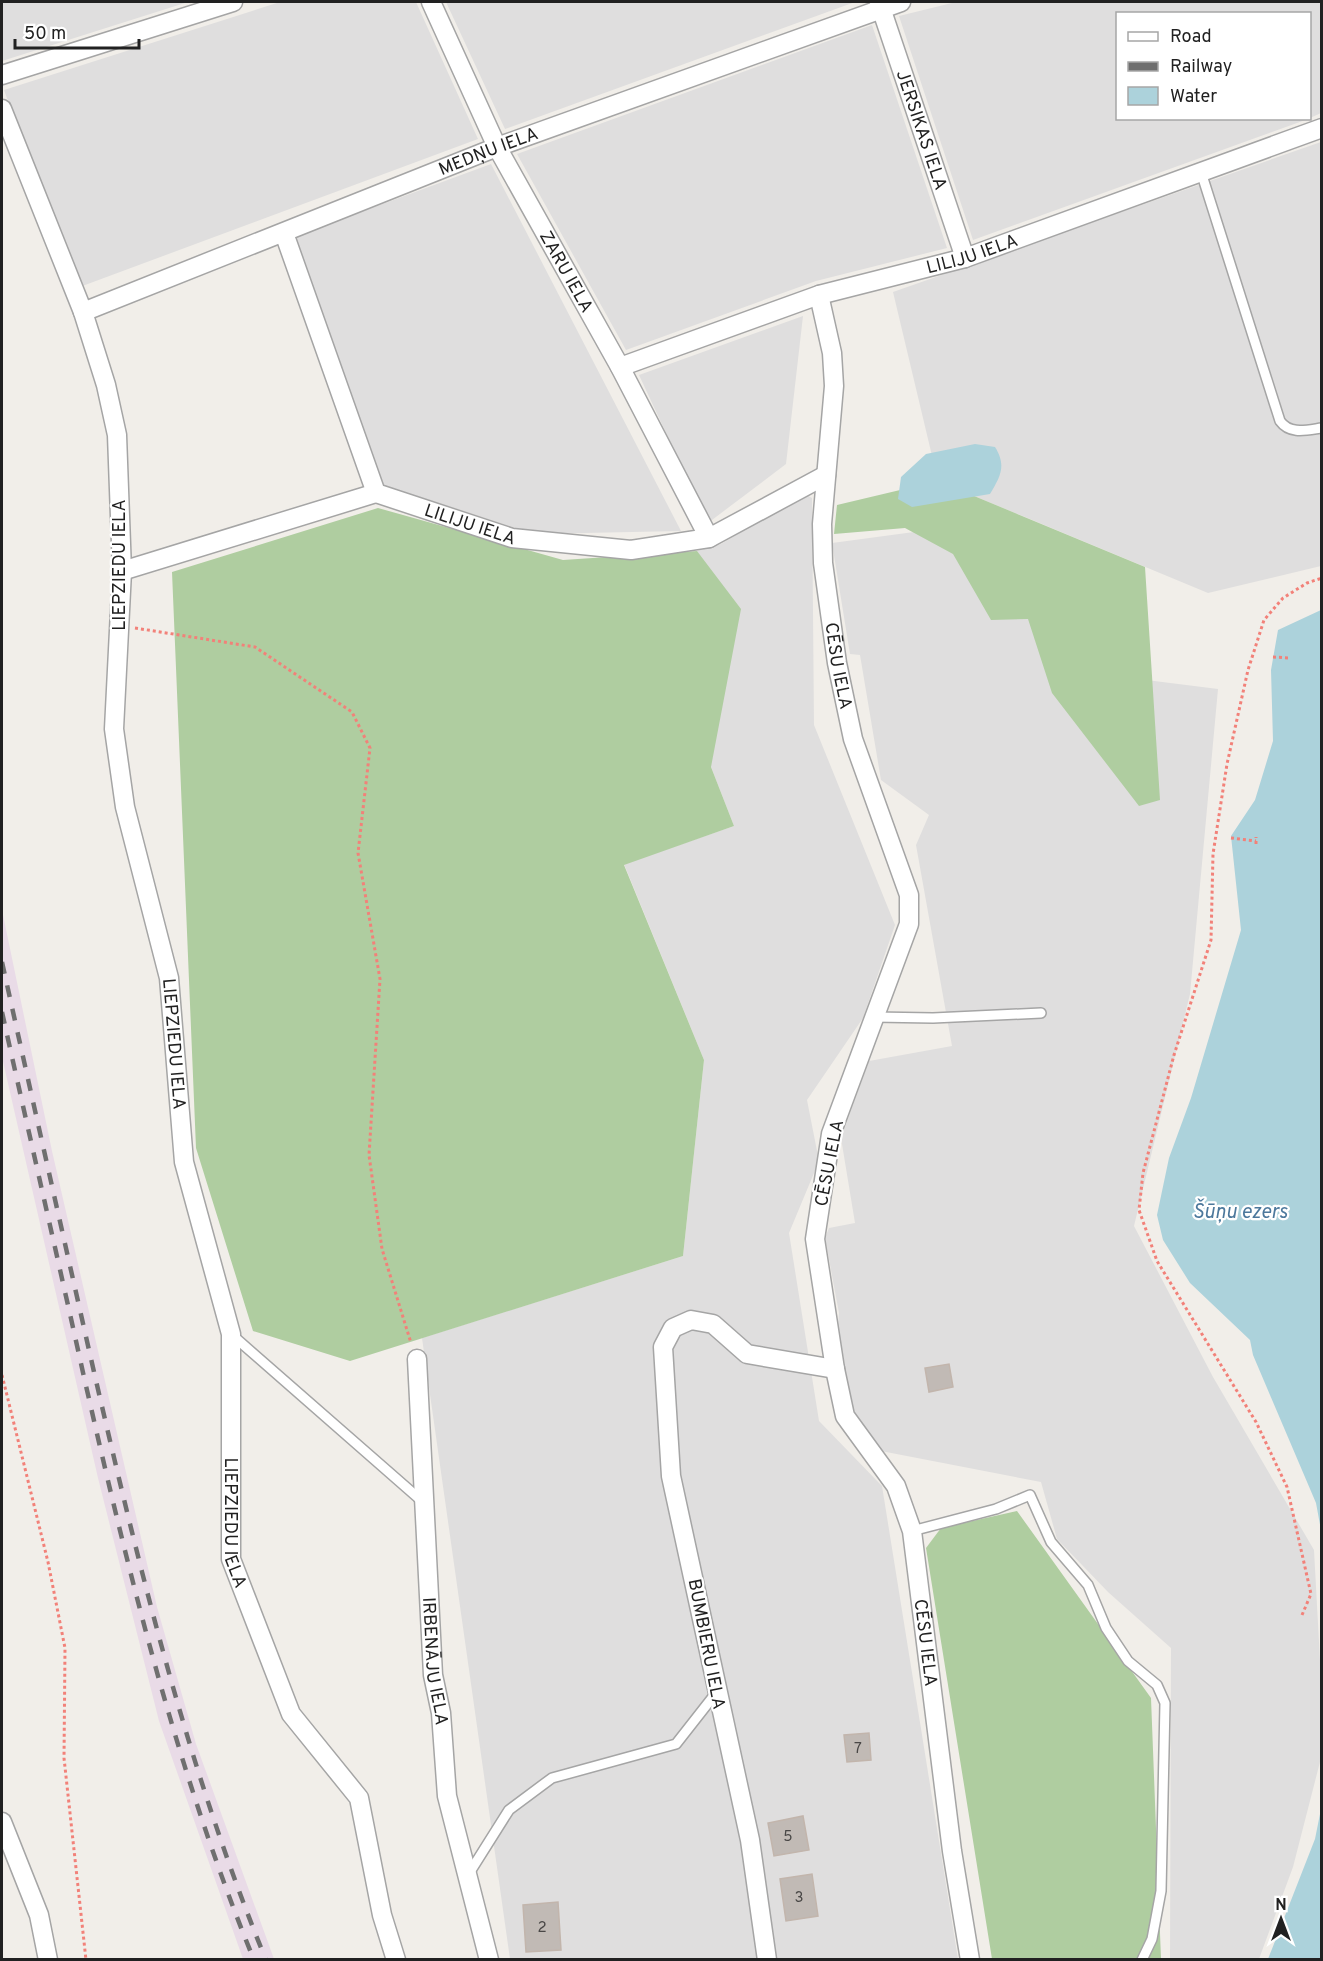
<svg xmlns="http://www.w3.org/2000/svg" width="1323" height="1961" viewBox="0 0 1323 1961" font-family="Overpass,sans-serif">
  <style>
    .residential { fill: #dfdede }
    .industrial { fill: #e9dbe7 }
    .forest { fill: #afcda0 }
    .water { fill: #acd2db }
    .building { fill: #c1bab5; stroke: #c2b5ac; stroke-width: 1.5 }
    .lines { fill: none; stroke-linecap: round; stroke-linejoin: round }
    .service-casing { stroke: #a5a5a5; stroke-width: 12 }
    .minor-casing { stroke: #a5a5a5; stroke-width: 21 }
    .path { stroke: #f28179; stroke-width: 3; stroke-dasharray: 3 3; stroke-linecap: butt }
    .service { stroke: #fff; stroke-width: 9 }
    .minor { stroke: #fff; stroke-width: 18 }
    .rail { stroke: #6f6f6f; stroke-width: 4.5; stroke-dasharray: 12 12; stroke-linecap: butt }
    .labels { text-anchor: middle; stroke-width: 4.5; stroke-linejoin: round; paint-order: stroke }
    .number-label { font-size: 15px; fill: #494746 }
    .street-label { font-size: 18px; fill: #212121; stroke: #fff }
    .water-label { font-size: 20px; font-style: italic; fill: #4c789c; stroke: #fff }
  </style>
  <rect width="100%" height="100%" fill="#f1eee9"/>
  <!-- residential -->
  <path class="residential" d="M2,2h186l-186,59z
    M280,2h136l62,137 -401,149 -73,-198z
    M446,2h409l-350,127z
    M956,2h365v111l-11,5v-104h-192v104l190,1 -335,121 -74,-224z
    M872,25l75,223 -131,33 -190,69 -109,-196z
    M1321,142v424l-113,27 -270,-112 -45,-189z
    M491,164l190,367 -147,3 -157,-51 -92,-243z
    M803,316l-17,148 -78,59 -69,-148z
    M805,494l7,4 2,227 81,200 -32,93 -56,82 12,61 -30,72 30,188 63,65 76,473h-448l-88,-621 261,-82 21,-196 -80,-196 110,-38 -23,-59 -14,-216 24,-7z
    M1011,519l40,149 167,21 -28,305 -56,232 79,151 101,173 7,129v79l-28,109 -34,92h-89l1,-311 -63,-56 -51,-53 -16,-57 -160,-31 -27,-34 -16,-91 1,-13 -14,-75 4,-10 26,-5 -14,-85 28,-77 83,-15 -36,-201 13,-30 -48,-35 -21,-125 -10,-1 -18,-111z"/>
  <!-- industrial -->
  <path class="industrial" d="M2,910l50,241 105,456 39,137 78,215h-31l-84,-238 -61,-243 -96,-421z"/>
  <!-- forest -->
  <path class="forest" d="M938,481l207,86 15,233 -21,6 -87,-113 -24,-74 -37,1 -38,-66 -48,-26 -71,6 3,-29z
    M378,508l185,52 134,-9 44,58 -30,158 23,59 -110,39 80,195 -21,196 -333,105 -97,-30 -57,-183 -24,-576z
    M1017,1511l134,187 10,261h-169l-66,-411 15,-20z"/>
  <!-- water -->
  <path class="water" d="M975,444l20,3c12,19 5,30 -5,47l-78,13 -14,-8 3,-22 25,-23z
    M1321,610v920l-5,-27 -63,-148 -3,-15 -60,-57 -27,-43 -6,-25 12,-57 22,-60 50,-168 -10,-94 24,-36 18,-59 -2,-71 7,-40z
    M1321,1809v150h-53l47,-120z"/>
  <!-- building -->
  <path class="building" d="M949,1364l4,23 -24,5 -4,-24z
    M869,1733l2,27 -24,2 -3,-27z
    M803,1816l6,34 -35,6 -6,-33z
    M812,1874l6,42 -32,5 -6,-42z
    M558,1902l3,48 -35,2 -3,-47z"/>
  <g class="lines">
    <!-- service casing -->
    <g class="service-casing">
      <path id="service" d="M1201,172l79,249c10,14 27,9 42,7
        M874,1017l59,1 108,-5
        M231,1334l192,168
        M912,1531l84,-22 34,-14 21,47 37,43 18,43 22,33 29,24 8,18 -4,188 -9,48 -10,21
        M468,1875l41,-65 43,-32 124,-34 40,-51"/>
    </g>
    <!-- minor casing -->
    <g class="minor-casing">
      <g id="minor">
        <path id="s1" d="M431,2l66,145 123,220 89,171"/>
        <path id="s2" d="M879,2l86,256"/>
        <path d="M2,75l231,-73"/>
        <path id="s3" d="M2,109l81,203 23,73 11,50 5,136 -8,158 11,78 44,171 15,184 47,172v225l60,155 68,84 23,117 14,45"/>
        <path id="s4" d="M284,233l92,260 136,45 119,12 78,-12 117,-63"/>
        <path id="s5" d="M819,295l13,58 2,33 -12,138 1,39 14,100 16,76 56,156v29l-78,210 -16,105 20,130 10,47 51,70 16,45 40,320 18,109"/>
        <path id="s6" d="M83,312l414,-165 404,-145"/>
        <path id="s7" d="M620,367l199,-72 146,-37 357,-130"/>
        <path d="M122,571l254,-78"/>
        <path id="s8" d="M417,1359l16,316 8,38 6,83 42,164"/>
        <path d="M2,1822l37,93 9,45"/>
        <path d="M767,1960l-17,-120 -79,-364 -8,-129 10,-19 18,-8 22,4 34,30 88,15"/>
      </g>
    </g>
    <!-- path -->
    <path class="path" d="M135,628l120,19 97,65 18,36 -12,105 22,126 -11,176 13,94 29,94
      M1273,657l17,1
      M1231,838l25,3
      M1256,844v-7
      M2,1375l46,187 17,86 -1,110 22,202
      M1302,1615l9,-21 -24,-107 -31,-65 -99,-161 -18,-51 4,-37 31,-118 37,-115 2,-86 14,-90 21,-94 16,-50 19,-22 24,-15 15,-5"/>
    <!-- service -->
    <use href="#service" class="service"/>
    <!-- minor -->
    <use href="#minor" class="minor"/>
    <!-- rail -->
    <path class="rail" d="M2,962c30,136 61,273 92,410 46,199 94,398 172,588
      M2,1012c27,122 55,243 82,365 45,198 93,395 170,583"/>
  </g>
  <g class="labels">
    <!-- number labels -->
    <g class="number-label">
      <text x="858" y="1753">7</text>
      <text x="788" y="1841">5</text>
      <text x="799" y="1902">3</text>
      <text x="542" y="1932">2</text>
    </g>
    <!-- street labels -->
    <g class="street-label">
      <text dy="6" stroke="none"><textPath href="#s2" startOffset="135">JERSIKAS IELA</textPath></text>
      <text dy="6" stroke="none"><textPath href="#s6" startOffset="436">MEDŅU IELA</textPath></text>
      <text dy="6" stroke="none"><textPath href="#s7" startOffset="370">LILIJU IELA</textPath></text>
      <text dy="6" stroke="none"><textPath href="#s1" startOffset="302">ZARU IELA</textPath></text>
      <text dy="6" stroke="none"><textPath href="#s4" startOffset="375">LILIJU IELA</textPath></text>
      <text transform="translate(119 565) rotate(-90)" y="6">LIEPZIEDU IELA</text>
      <text dy="6" stroke="none"><textPath href="#s5" startOffset="374">CĒSU IELA</textPath></text>
      <text dy="6" stroke="none"><textPath href="#s3" startOffset="962">LIEPZIEDU IELA</textPath></text>
      <text transform="translate(829 1163) rotate(-79)" y="6">CĒSU IELA</text>
      <text dy="6" stroke="none"><textPath href="#s3" startOffset="1448">LIEPZIEDU IELA</textPath></text>
      <text dy="6" stroke="none"><textPath href="#s5" startOffset="1400">CĒSU IELA</textPath></text>
      <text transform="translate(707 1644) rotate(79)" y="6">BUMBIERU IELA</text>
      <text dy="6" stroke="none"><textPath href="#s8" startOffset="303">IRBENĀJU IELA</textPath></text>
    </g>
    <!-- water labels -->
    <g class="water-label">
      <text x="1240" y="1218">Šūņu ezers</text>
    </g>
  </g>
  <!-- border -->
  <rect width="1323" height="1961" fill="none" stroke="#212121" stroke-width="6"/>
  <!-- legend -->
  <rect x="1116" y="12" width="195" height="108" fill="#ffffff" stroke="#a6a6a6" stroke-width="1.5"/>
  <rect x="1128" y="32" width="30" height="9" fill="#ffffff" stroke="#a6a6a6" stroke-width="1.5"/>
  <text x="1170" y="42" font-size="18" fill="#212121">Road</text>
  <rect x="1128" y="62" width="30" height="9" fill="#6f6f6f" stroke="#a6a6a6" stroke-width="1.5"/>
  <text x="1170" y="72" font-size="18" fill="#212121">Railway</text>
  <rect x="1128" y="87" width="30" height="18" fill="#acd2db" stroke="#a6a6a6" stroke-width="1.5"/>
  <text x="1170" y="102" font-size="18" fill="#212121">Water</text>
  <!-- north arrow -->
  <g transform="translate(1281 1919)" stroke="#ffffff" stroke-width="4.5" paint-order="stroke">
  <path d="M0-4.5L10 22L0 15L-10 22Z" fill="#212121"/>
  <text y="-9" font-size="16" font-weight="bold" text-anchor="middle" fill="#212121">N</text>
  </g>
  <!-- scale -->
  <path d="M15 39v9h124v-9" fill="none" stroke="#212121" stroke-width="3"/>
  <text x="24" y="39" font-size="18" fill="#212121" stroke="#ffffff" stroke-width="4.5" paint-order="stroke">50 m</text>
</svg>
